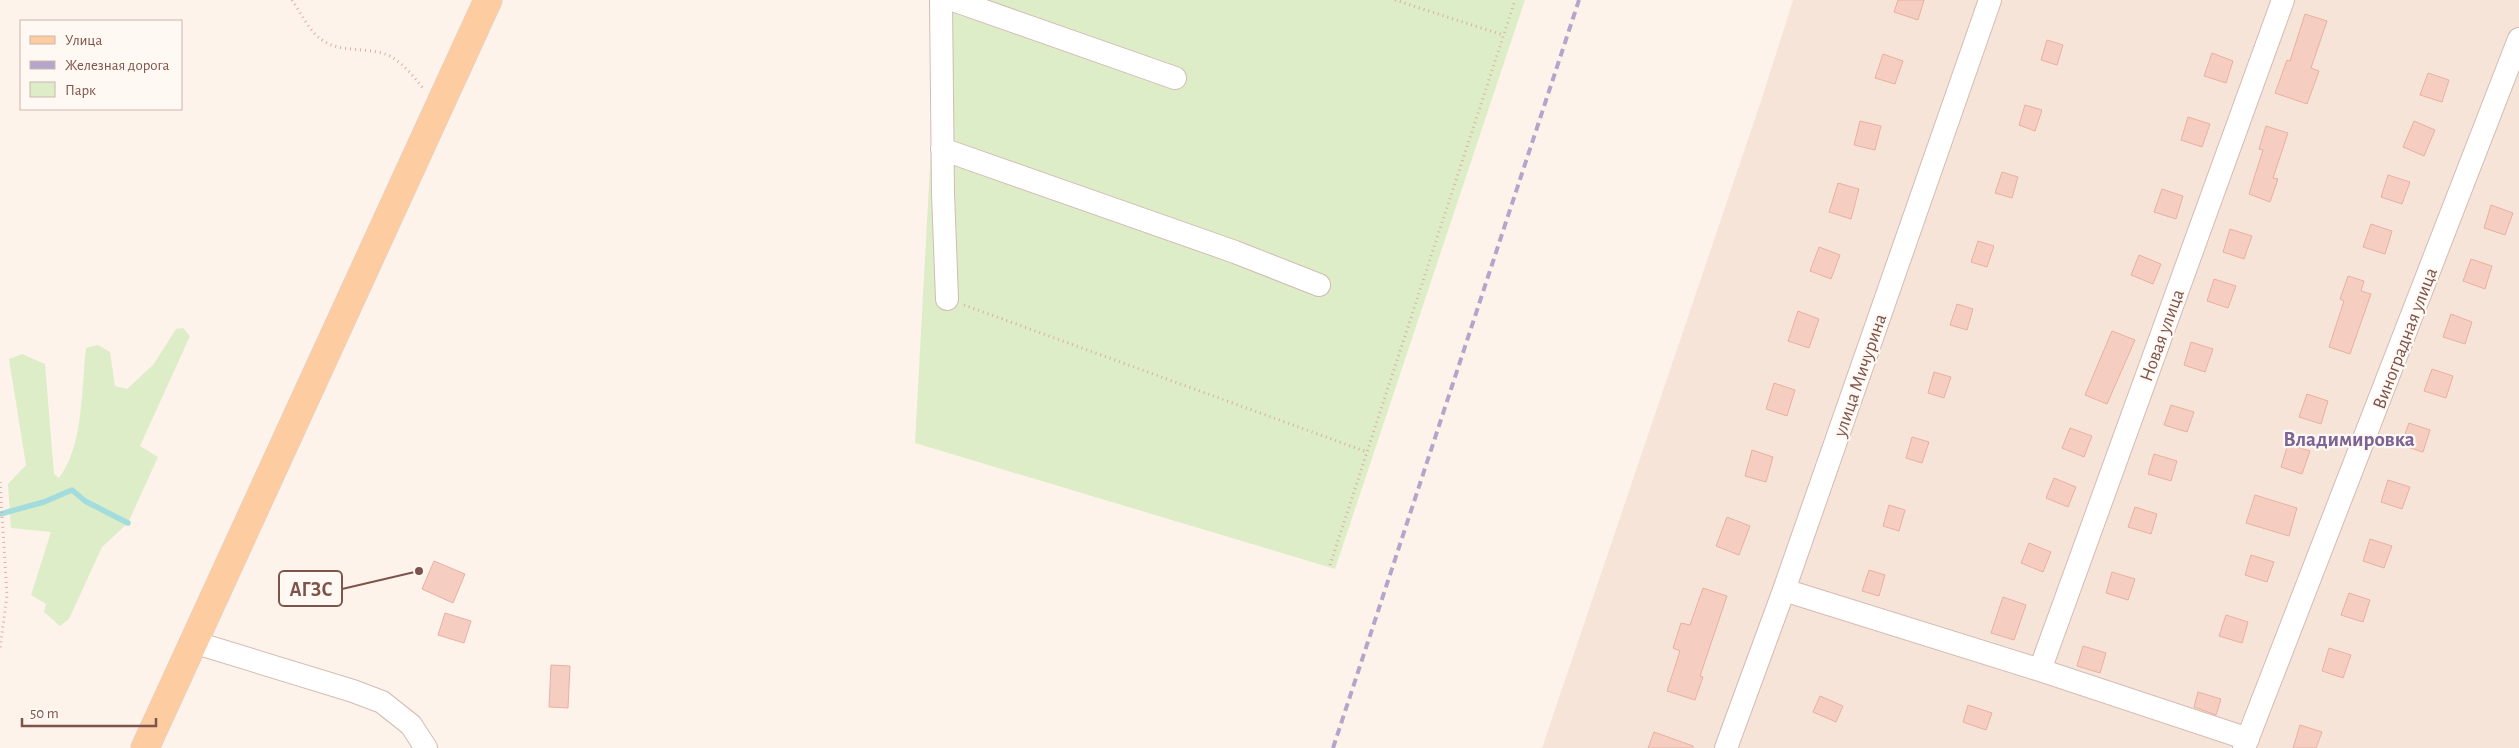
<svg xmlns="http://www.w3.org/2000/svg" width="2519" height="748" viewBox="0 0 2519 748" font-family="'Alegreya Sans',sans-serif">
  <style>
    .residential { fill: #f6e4d9 }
    .green { fill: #ddedc7 }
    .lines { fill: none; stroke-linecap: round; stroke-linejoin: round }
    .stream { stroke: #a3dcdc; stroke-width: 5.5 }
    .building { fill: #f5cdc1; stroke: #e9b0a0 }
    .minor-casing { stroke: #d4bbb2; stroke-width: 24 }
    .major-casing { stroke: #dacfcd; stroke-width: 29 }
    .path { stroke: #dbafa3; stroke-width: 3; stroke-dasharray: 1 4; stroke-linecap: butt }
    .minor { stroke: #fff; stroke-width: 22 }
    .major { stroke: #fecca1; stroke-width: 28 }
    .rail { stroke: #b4a6ca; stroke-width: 4; stroke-dasharray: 8 5; stroke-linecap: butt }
    .labels { text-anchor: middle; stroke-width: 4.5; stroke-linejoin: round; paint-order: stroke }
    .street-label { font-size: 19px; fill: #7c544b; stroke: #fff8f3 }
    .quarter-label { font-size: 21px; font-weight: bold; fill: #7d6497; stroke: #fff8f3 }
    .leader { fill: none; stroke: #7c544b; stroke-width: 2 }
    .callout-dot { fill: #7c544b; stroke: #fff8f3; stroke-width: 2 }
    .callout { fill: #fff8f3; stroke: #7c544b; stroke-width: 2 }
    .callout-label { font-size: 20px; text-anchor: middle; font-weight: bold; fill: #7c544b }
  </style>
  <rect width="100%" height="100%" fill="#fef3eb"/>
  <!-- residential -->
  <path class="residential" d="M1793,0h726v748h-977l219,-647z"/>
  <!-- green -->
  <path class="green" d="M939,0h586l-190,569 -420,-126z
    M183,328l7,8 -50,110 18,11 -30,66 -26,24 -33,72 -9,7 -16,-14 2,-8 -15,-9 20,-63 -40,-4 -3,-44 18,-19 -17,-106 13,-5 23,10 9,110 5,4c25,-33 22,-89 27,-130l12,-3 12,7 5,34 12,3 26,-24 23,-36z"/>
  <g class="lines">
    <!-- stream -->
    <path class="stream" d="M0,514l44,-12 28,-12 13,11 43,22"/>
  </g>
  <!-- building -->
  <path class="building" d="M1898,0h26l-6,20 -24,-8z
    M2305,14l22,7 -16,47 8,3 -12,33 -32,-11 12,-33 3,1z
    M2047,40l16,5 -6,20 -16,-5z
    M2212,53l21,8 -7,22 -22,-7z
    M1883,54l20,7 -8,23 -20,-6z
    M2428,73l21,7 -7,22 -22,-7z
    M2025,105l17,5 -7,21 -16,-6z
    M2188,117l22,7 -8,23 -21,-7z
    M1860,121l21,5 -6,24 -21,-5z
    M2414,121l21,9 -11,26 -21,-9z
    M2266,126l22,7 -15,45 5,1 -8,23 -21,-8 14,-44 -4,-1z
    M2002,172l16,5 -6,21 -17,-5z
    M2388,175l22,7 -8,22 -21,-7z
    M1838,183l21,6 -8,30 -22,-7z
    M2162,189l21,7 -7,23 -22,-7z
    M2491,205l22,8 -8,22 -21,-7z
    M2371,224l21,7 -7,23 -22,-7z
    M2230,229l22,7 -8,23 -21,-7z
    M1978,241l16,5 -7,21 -16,-5z
    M1819,247l21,8 -9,24 -21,-8z
    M2139,255l22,9 -8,20 -22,-9z
    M2471,259l21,7 -7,23 -22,-8z
    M2348,276l16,5 -3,10 10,3 -21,60 -21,-7 15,-46 -4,-2z
    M2214,279l22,7 -8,22 -21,-7z
    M1957,304l16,5 -6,21 -17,-5z
    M1798,311l21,8 -10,29 -21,-7z
    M2451,314l21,8 -7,22 -22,-7z
    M2112,331l23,9 -28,64 -22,-9z
    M2191,342l22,7 -8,23 -21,-7z
    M2432,369l21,7 -7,22 -22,-7z
    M1934,372l17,5 -7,21 -16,-5z
    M1774,383l21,7 -8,26 -21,-7z
    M2307,394l21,7 -7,23 -22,-7z
    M2171,405l23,7 -7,20 -23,-7z
    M2409,423l21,7 -7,22 -22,-7z
    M2070,428l22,8 -8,21 -22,-9z
    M1912,437l17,5 -7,21 -16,-5z
    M2288,444l22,7 -8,23 -21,-7z
    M1752,450l21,7 -7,25 -21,-6z
    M2154,454l23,7 -6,20 -23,-7z
    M2054,478l22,9 -8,20 -22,-9z
    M2388,480l22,7 -8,22 -21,-7z
    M2255,495l42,13 -8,28 -43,-13z
    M1889,505l16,5 -6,21 -16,-5z
    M2135,507l22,7 -6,20 -23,-7z
    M1727,517l23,9 -11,29 -23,-9z
    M2370,539l22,7 -8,22 -21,-7z
    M2029,543l22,9 -8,20 -22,-9z
    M2251,555l23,7 -7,20 -22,-7z
    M434,561l31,13 -12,29 -31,-14z
    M1869,570l16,5 -6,21 -17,-5z
    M2112,572l23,7 -7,21 -22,-7z
    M1703,588l24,8 -27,80 3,1 -8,23 -28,-9 13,-40 -7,-3 8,-25 9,2z
    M2349,593l21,7 -7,22 -22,-7z
    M2003,597l23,8 -12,35 -23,-7z
    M445,613l26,8 -7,22 -26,-8z
    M2226,615l22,7 -6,21 -23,-7z
    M2083,646l23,7 -6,20 -23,-7z
    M2329,648l22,7 -8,23 -21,-7z
    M551,665l19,1 -2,42 -19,-1z
    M2198,692l23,7 -5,16 -22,-8z
    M1820,696l23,10 -7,16 -23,-10z
    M1968,705l24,8 -6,17 -23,-8z
    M2300,725l22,7 -6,16h-23z
    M1654,732l39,14v2h-45z"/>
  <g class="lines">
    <!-- minor casing -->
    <g class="minor-casing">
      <path id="minor" d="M941,0l2,193 4,106
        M953,0l222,78
        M942,149l293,103 84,33
        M1784,590l256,80 208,69
        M193,642l160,49 29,11 29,23 15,23
        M2040,670l243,-670
        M1726,748l58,-158 206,-590
        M2244,748l275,-709"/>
    </g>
    <!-- major casing -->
    <g class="major-casing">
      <path id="major" d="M145,748l343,-748"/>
    </g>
    <!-- path -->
    <path class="path" d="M292,0c9,13 17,31 30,40 20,14 47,6 68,16 14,8 23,20 33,32
      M1395,0l108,35
      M964,305l403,147
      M0,482l7,113 -7,54
      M1330,565l185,-565"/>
    <!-- minor -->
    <use href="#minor" class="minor"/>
    <!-- major -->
    <use href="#major" class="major"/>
    <!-- rail -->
    <path class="rail" d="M1333,748l246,-748"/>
  </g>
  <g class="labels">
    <!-- street labels -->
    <g class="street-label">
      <text transform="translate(2161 335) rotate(-70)" y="7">Новая улица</text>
      <text transform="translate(2404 338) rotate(-69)" y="7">Виноградная улица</text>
      <text transform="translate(1859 375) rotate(-71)" y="7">улица Мичурина</text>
    </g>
    <!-- quarter labels -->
    <g class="quarter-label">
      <text x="2349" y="446">Владимировка</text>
    </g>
  </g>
  <!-- callouts -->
  <path class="leader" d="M419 571L342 589"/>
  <circle class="callout-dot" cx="419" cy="571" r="5"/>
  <rect class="callout" x="279" y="571" width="63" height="35" rx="5"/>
  <g class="callout-label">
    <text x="311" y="596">АГЗС</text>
  </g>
  <!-- legend -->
  <rect x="20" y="20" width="162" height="90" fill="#fff8f3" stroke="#cbb6b0"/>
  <rect x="30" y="36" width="25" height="8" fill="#fecca1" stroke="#cbb6b0"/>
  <text x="65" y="45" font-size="15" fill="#7c544b">Улица</text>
  <rect x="30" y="61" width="25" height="8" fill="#b4a6ca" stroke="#cbb6b0"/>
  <text x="65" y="70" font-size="15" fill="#7c544b">Железная дорога</text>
  <rect x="30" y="82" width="25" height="15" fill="#ddedc7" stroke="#cbb6b0"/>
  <text x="65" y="95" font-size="15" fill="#7c544b">Парк</text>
  <!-- scale -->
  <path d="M22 718v8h134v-8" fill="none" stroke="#7c544b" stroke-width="2.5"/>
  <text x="30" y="718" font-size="15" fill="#7c544b" stroke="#fff8f3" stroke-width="4" paint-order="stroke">50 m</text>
</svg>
